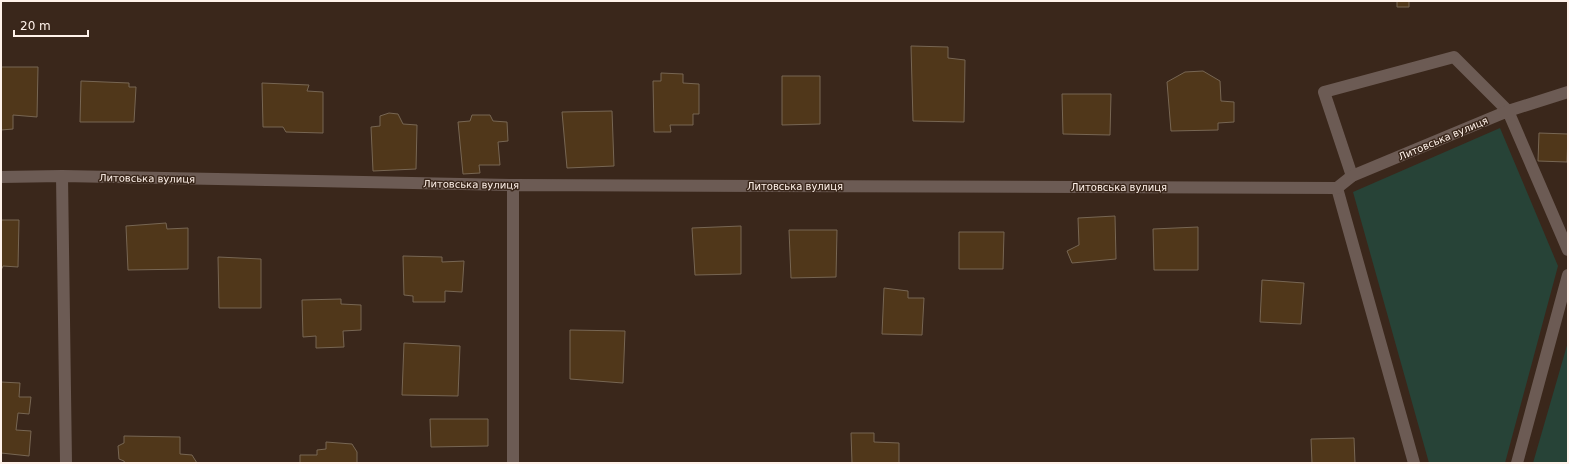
<svg xmlns="http://www.w3.org/2000/svg" width="1569" height="464" viewBox="0 0 1569 464" font-family="'DejaVu Sans',sans-serif">
  <style>
    .green { fill: #274337 }
    .building { fill: #50371a; stroke: #776653 }
    .lines { fill: none; stroke-linecap: round; stroke-linejoin: round }
    .lane { stroke: #6c5b54; stroke-width: 12 }
    .street { stroke: #6c5b54; stroke-width: 12 }
    .labels { text-anchor: middle; stroke-width: 3; stroke-linejoin: round; paint-order: stroke }
    .street-label { font-size: 10px; fill: #fff2ea; stroke: #3a271b }
  </style>
  <rect width="100%" height="100%" fill="#3a271b"/>
  <!-- green -->
  <path class="green" d="M1500,128l58,138 -53,197h-76l-76,-271z
    M1568,342v121h-35z"/>
  <!-- building -->
  <path class="building" d="M1397,1h12v6h-12z
    M911,46l37,1v11l17,2 -1,62 -51,-1z
    M1,67h37l-1,50 -24,-2v14l-12,1z
    M1203,71l17,10 1,20 13,1v20l-16,1v7l-47,1 -4,-49 18,-10z
    M661,73l22,1v9l16,1v30h-6v11h-23l1,7h-17l-1,-51h8z
    M782,76h38v48l-38,1z
    M81,81l48,2v4h7l-2,35h-54z
    M262,83l47,2 -2,6 16,1v41l-37,-1 -3,-5h-20z
    M1062,94h49l-1,41 -47,-1z
    M612,111l2,55 -47,2 -5,-56z
    M389,113l9,1 5,10 14,1 -1,44 -43,2 -2,-44 9,-1v-10z
    M472,115h18l3,6 14,1 1,19 -10,1 2,23h-21l1,8 -17,1 -5,-52 12,-1z
    M1539,133l29,1 -1,28 -29,-1z
    M1115,216l1,43 -44,4 -5,-12 12,-6 -1,-27z
    M1,220h18l-1,47 -15,-1 -2,4z
    M166,223l1,6 21,-1v41l-60,1 -2,-44z
    M741,226v48l-46,1 -3,-47z
    M1198,227v43h-44l-1,-41z
    M789,230h48l-1,47 -45,1z
    M959,232h45l-1,37h-44z
    M403,256l39,1v5l22,-1 -2,31 -17,-1v11h-32v-6l-9,-1z
    M218,257l43,2v49h-42z
    M1262,280l42,3 -3,41 -41,-2z
    M884,288l24,3v7h16l-2,37 -40,-1z
    M341,299v5l20,1v25l-18,1 1,16 -28,1v-12l-13,1 -1,-37z
    M570,330l55,1 -2,52 -53,-4z
    M404,343l56,3 -2,50 -56,-1z
    M1,382l19,1 -1,14h12l-2,17 -11,-1 -2,17 15,1 -2,25 -28,-3z
    M430,419h58v27l-57,1z
    M851,433h23v9l25,1v20h-47z
    M124,436l56,1v17l12,1 5,8h-72l-1,-2 -5,-2 -1,-13 6,-3z
    M1354,438l1,25h-43l-1,-24z
    M326,442l26,2 5,8v11h-57v-8h17v-5l9,-1z"/>
  <g class="lines">
    <!-- lane -->
    <path class="lane" d="M1352,176l-28,-84 130,-35 54,54
      M1337,188l77,275"/>
    <!-- street -->
    <path class="street" d="M1508,111l60,139
      M62,176l4,287
      M1,177l61,-1 451,9 824,3 15,-12 156,-65 60,-19
      M513,463v-278
      M1517,463l51,-188"/>
  </g>
  <g class="labels">
    <!-- street labels -->
    <g class="street-label">
      <text transform="translate(1443 138) rotate(-23)" y="4">Литовська вулиця</text>
      <text transform="translate(147 178) rotate(1)" y="4">Литовська вулиця</text>
      <text transform="translate(471 184) rotate(1)" y="4">Литовська вулиця</text>
      <text x="795" y="190">Литовська вулиця</text>
      <text x="1119" y="191">Литовська вулиця</text>
    </g>
  </g>
  <!-- border -->
  <rect width="1569" height="464" fill="none" stroke="#fff2ea" stroke-width="4"/>
  <!-- scale -->
  <path d="M14 30v6h74v-6" fill="none" stroke="#fff2ea" stroke-width="2"/>
  <text x="20" y="30" font-size="12" fill="#fff2ea" stroke="#3a271b" stroke-width="3" paint-order="stroke">20 m</text>
</svg>
